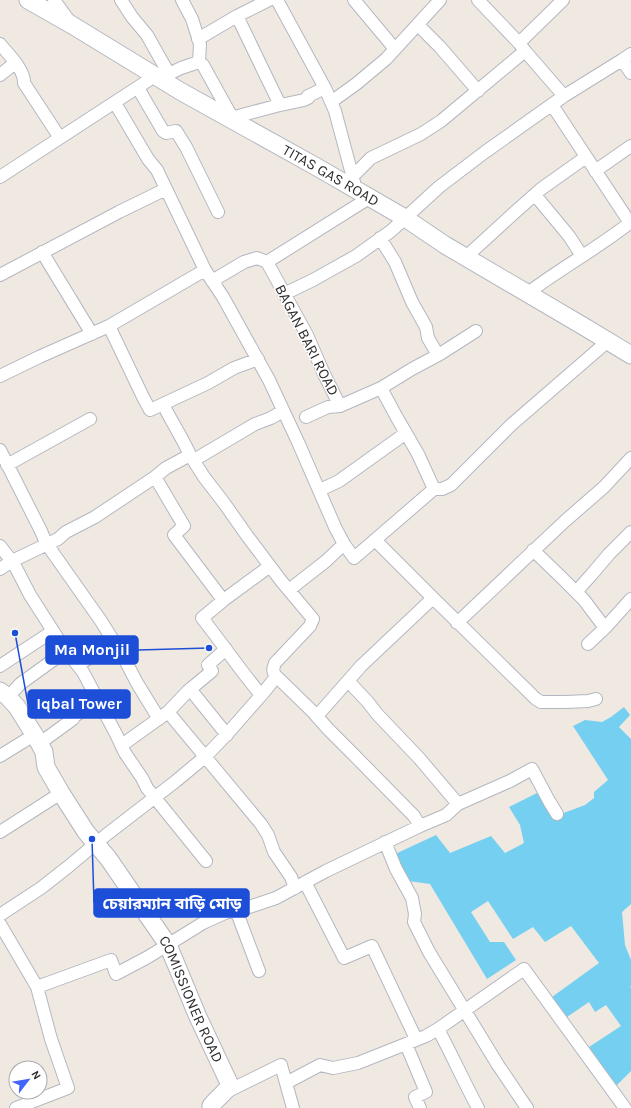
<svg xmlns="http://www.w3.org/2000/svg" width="631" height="1108" viewBox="0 0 631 1108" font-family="Karla,'Noto Sans Bengali',sans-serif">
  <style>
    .water { fill: #75cff0 }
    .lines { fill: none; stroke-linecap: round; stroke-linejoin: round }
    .street-casing { stroke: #b4b7c1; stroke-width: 14 }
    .secondary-casing { stroke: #b4b7c1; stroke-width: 19 }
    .street { stroke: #fff; stroke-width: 12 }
    .secondary { stroke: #fff; stroke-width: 17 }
    .labels { text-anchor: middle; stroke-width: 3; stroke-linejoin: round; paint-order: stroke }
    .street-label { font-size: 15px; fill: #2e2e2e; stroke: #fff }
    .leader { fill: none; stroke: #1d4ed8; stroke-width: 1.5 }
    .callout-dot { fill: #1d4ed8; stroke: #fff; stroke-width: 1.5 }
    .callout { fill: #1d4ed8; stroke: #1d4ed8; stroke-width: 1.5 }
    .callout-label { font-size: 16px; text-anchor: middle; font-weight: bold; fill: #fff }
  </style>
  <rect width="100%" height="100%" fill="#efe9e1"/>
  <!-- water -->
  <path class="water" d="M624,707l6,8 -11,12 12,12v165l-9,8 3,33 6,15v26l-1,1 1,1v83l-15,15 -27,-39 32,-21 -15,-21 -11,7 -6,-10 -22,15 -15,-20 47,-34 -28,-37 -26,16 -12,-15 -20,12 -25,-38 -17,11 19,30h14l12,18 -29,19 -57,-95 -22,-3 -15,-26 43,-20 14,18 41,-17 14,17 19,-10 -4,-18 -11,-18 28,-14 16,24 32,-12 9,-7v-6l14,-12 -22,-34 -13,-20 12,-6 17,2 9,-5z"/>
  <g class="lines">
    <!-- street casing -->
    <g class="street-casing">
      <path id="street" d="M54,0l16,22
        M121,0l11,17 15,18 22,39
        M182,0l10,19 8,25 -1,18
        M277,0l48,88 10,23 19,71
        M354,0l41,49
        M478,0l41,43
        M237,16l43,89
        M418,25l22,22 38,44
        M198,39l39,-23 32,-16
        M0,44c8,10 25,26 24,39l36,55
        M525,51l39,45
        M622,60l9,13
        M199,62l4,3 31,56
        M0,75l15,-12
        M163,77l18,-9 18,-6
        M138,88l25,43 3,2 10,-2 10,16 32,65
        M331,102l25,-18 30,-25 54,-59
        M115,103l33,56 9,11 48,100 18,27 46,83 29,62 37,85 9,17 10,14 80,-69h8l9,-4 60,-60 97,-84
        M552,105l78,118
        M231,118l45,-12 28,-6 4,-2v-2l17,-8
        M595,171l36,-25
        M0,177l155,-101
        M352,177l19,-19 50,-24 20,-13 84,-70 -6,-8 44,-43
        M535,195l34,41 13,20
        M380,238l15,24 17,40 14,25 2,11 10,17
        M42,252l50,82
        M466,257l48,-44 27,-24 45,-32
        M267,262l40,73 17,39 16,32
        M0,275l119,-63 47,-23
        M212,281l32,-19 13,-4 10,4 102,-64
        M528,293c33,-25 70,-45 103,-71
        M284,294l29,-14 43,-24 35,-25 48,-44 46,-35 79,-56 58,-36 9,-6
        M109,326l96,-56
        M0,376l39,-19 70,-31 34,71 7,13 13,-6c8,17 19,33 27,51l-24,13 -11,9
        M381,388l31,-19 28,-15 36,-23
        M163,404l45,-21 26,-15 24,-9
        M306,417l22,-10 12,-1 41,-18 15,28 22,38 16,35
        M0,450l41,81 5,12 55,78 13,21
        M194,460l61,-36 16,-6 12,-7
        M7,465l83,-46
        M320,490l19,-9 67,-48
        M0,546l14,18 16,31 32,50 21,27 33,62 9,19 17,25 5,10 59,73
        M533,550l28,27 23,23 21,28
        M0,569l12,-8 46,-22 8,-7 29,-15 60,-40 29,49 -10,9 49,65
        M289,590l37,-29 18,-17
        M576,592l16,-18 17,-20 22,-22
        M433,598l103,101 5,3h25l22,-1 8,-2
        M457,623l108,-102 39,-34 27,-29
        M588,644l17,-16 26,-29
        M78,665l36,-23 9,14 14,27 22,36
        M0,666l53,-35
        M276,676l37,36 15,17 26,26 60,61 6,10
        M348,681l19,20 11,14 41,43 39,46
        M190,689l37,46
        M261,695c-21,-25 -39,-52 -59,-77l23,-19 45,-33
        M8,697l12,-13 47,-34
        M168,712l93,112 7,11 6,17 17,25 4,11
        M317,716l44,-50 72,-68 -58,-58
        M40,743l33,-24v-2l25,-16
        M122,745l46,-33 20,-21 24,-20 -4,-6 18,-16
        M0,756l34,-21
        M0,832l61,-39
        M385,842l11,27 16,29 3,16 -1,8 15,30 69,113 29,43
        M305,882l39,76 28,-12 44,93
        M236,910l23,61
        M0,915l41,-27 28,-22 37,-31 70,-54 30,-25 22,-23 36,-41 11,-14 1,-2c-4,-5 -3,-7 -1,-13l35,-37 3,-7 -31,-37 -34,-45 -24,-34 -20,-26 -14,-22
        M0,924l37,63
        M438,1029c14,26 26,53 40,79
        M406,1044l20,48 -11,5 5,11
        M286,1083l7,25
        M224,1093l57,-28 5,18 34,-18 13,3 25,-5 68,-27 12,-7 86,-60 101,139
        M16,1108l52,-20 -17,-49 -14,-52 74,-27 5,14 32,-17 55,-34 22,-10 21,-5 30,-10 50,-27 94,-45 26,-11 12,-11 52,-23 22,-12 17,32 8,13"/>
    </g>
    <!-- secondary casing -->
    <g class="secondary-casing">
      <g id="secondary">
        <path id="s1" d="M28,0l44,25 108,66 135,75 90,52 40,27 138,81 48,29"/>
        <path id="s2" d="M0,691l8,6 9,10 20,32 7,13 2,15 15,26 25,39 22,26 60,87 30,72 32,68c-5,8 -13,13 -19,21l1,2"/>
      </g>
    </g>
    <!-- street -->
    <use href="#street" class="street"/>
    <!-- secondary -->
    <use href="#secondary" class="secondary"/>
  </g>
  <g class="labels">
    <!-- street labels -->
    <g class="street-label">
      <text dy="5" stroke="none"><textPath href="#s1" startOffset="350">TITAS GAS ROAD</textPath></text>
      <text transform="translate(307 340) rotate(63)" y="5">BAGAN BARI ROAD</text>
      <text dy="5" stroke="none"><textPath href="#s2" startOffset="366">COMISSIONER ROAD</textPath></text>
    </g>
  </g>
  <!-- callouts -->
  <path class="leader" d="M209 648L138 650M15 633L28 704M92 839L94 903"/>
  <g class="callout-dot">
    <circle cx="209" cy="648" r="4"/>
    <circle cx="15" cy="633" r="4"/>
    <circle cx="92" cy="839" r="4"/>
  </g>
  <g class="callout">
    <rect x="46" y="636" width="92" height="28" rx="4"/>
    <rect x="28" y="690" width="102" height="28" rx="4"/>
    <rect x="94" y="889" width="155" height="28" rx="4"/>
  </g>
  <g class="callout-label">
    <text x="92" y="655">Ma Monjil</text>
    <text x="79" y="709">Iqbal Tower</text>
    <text x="172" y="909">চেয়ারম্যান বাড়ি মোড়</text>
  </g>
  <!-- north arrow -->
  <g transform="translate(28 1080) rotate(59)"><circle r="19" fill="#ffffff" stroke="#ababab"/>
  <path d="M0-3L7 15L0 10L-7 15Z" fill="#4264fb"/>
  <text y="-6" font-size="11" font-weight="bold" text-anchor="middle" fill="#2e2e2e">N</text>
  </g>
</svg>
